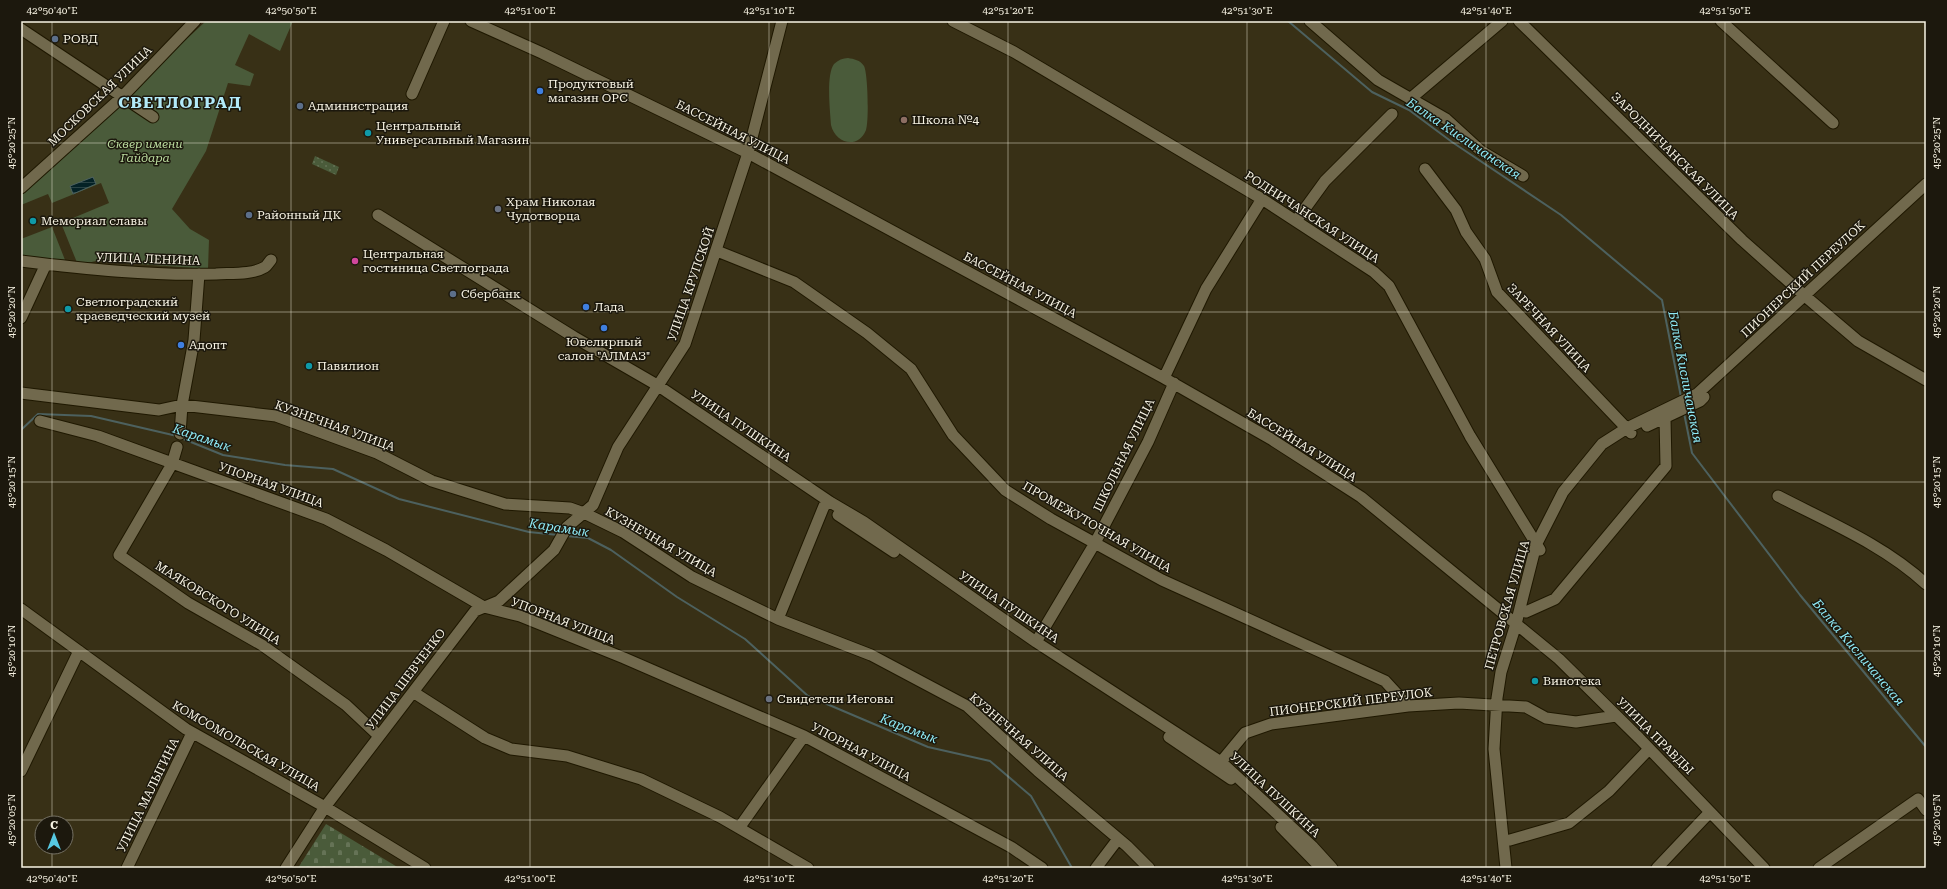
<svg xmlns="http://www.w3.org/2000/svg" width="1947" height="889" viewBox="0 0 1947 889" font-family="'Roboto Serif',serif">
  <style>
    .grass { fill: url(#grass-dots) }
    .cemetery { fill: url(#cemetery-stones) }
    .green { fill: #4a5b3a }
    .water { fill: url(#water-rules); stroke: #4d615f }
    .lines { fill: none; stroke-linecap: round; stroke-linejoin: round }
    .stream { stroke: #4d615f; stroke-width: 2 }
    .minor-casing { stroke: #1f1800; stroke-width: 13 }
    .minor { stroke: #71694d; stroke-width: 11 }
    .ticks { fill: none; stroke: #f8f4e4; stroke-width: 1; stroke-opacity: 0.45 }
    .service-dot { fill: #5c6f8a; stroke: #1c180d; stroke-width: 1.5 }
    .shop-dot { fill: #3f7fe0; stroke: #1c180d; stroke-width: 1.5 }
    .education-dot { fill: #8d6e63; stroke: #1c180d; stroke-width: 1.5 }
    .culture-dot { fill: #0f9aa8; stroke: #1c180d; stroke-width: 1.5 }
    .worship-dot { fill: #6b7280; stroke: #1c180d; stroke-width: 1.5 }
    .hotel-dot { fill: #d1479c; stroke: #1c180d; stroke-width: 1.5 }
    .labels { text-anchor: middle; stroke-width: 3; stroke-linejoin: round; paint-order: stroke }
    .poi-label { font-size: 12px; fill: #f8f4e4; stroke: #1c180d; text-anchor: start }
    .street-label { font-size: 12px; fill: #f8f4e4; stroke: #1c180d }
    .park-label { font-size: 12px; font-style: italic; fill: #bbdc9f; stroke: #1c180d }
    .water-label { font-size: 13px; font-style: italic; fill: #8eeaf6; stroke: #1c180d }
    .district-label { font-size: 16px; font-weight: bold; letter-spacing: 1px; fill: #b2eaf9; stroke: #1c180d }
    .neatline { fill: none; stroke: #f8f4e4; stroke-width: 1.5 }
    .ticks-label { font-size: 10px; text-anchor: middle; fill: #f8f4e4 }
  </style>
  <defs>
    <pattern id="grass-dots" width="8" height="8" patternUnits="userSpaceOnUse"><rect width="8" height="8" fill="#4a5b3a"/><path d="M2 2h.1M6 6h.1" fill="none" stroke="#657356" stroke-width="1.8" stroke-linecap="round"/></pattern>
    <pattern id="cemetery-stones" width="16" height="16" patternUnits="userSpaceOnUse"><rect width="16" height="16" fill="#4a5b3a"/><path d="M2 7V4a2 2 0 0 1 4 0v3zM10 15v-3a2 2 0 0 1 4 0v3z" fill="#657356"/></pattern>
    <pattern id="water-rules" width="6" height="5" patternUnits="userSpaceOnUse"><rect width="6" height="5" fill="#042226"/><path d="M0 2.5h6" fill="none" stroke="#294345"/></pattern>
  </defs>
  <rect width="100%" height="100%" fill="#383016"/>
  <!-- grass -->
  <path class="grass" d="M315,156l24,11 -3,8 -24,-11z"/>
  <!-- cemetery -->
  <path class="cemetery" d="M326,824l73,44h-101z"/>
  <!-- green -->
  <path class="green" d="M206,21h87l-13,30 -31,-17 -14,31 19,9 -4,12 -22,-3 -22,68 -34,58 18,20 19,11 -1,29 -112,-8 -18,4 -17,-42 48,-20 -8,-20 -49,20 -4,-9 -27,11v-12z
    M848,58c6,1 12,2 16,8 4,8 5,55 2,64 -8,20 -31,13 -35,-5 -1,-15 -5,-50 3,-61 4,-4 9,-6 14,-6z
    M52,227l15,38 -46,-7v-19z"/>
  <!-- water -->
  <path class="water" d="M93,177l3,7 -23,10 -3,-8z"/>
  <g class="lines">
    <!-- stream -->
    <path class="stream" d="M1288,21l84,71 37,18 43,32 109,73 101,85 19,97
      M1684,413l8,40 108,142 126,152
      M21,430l17,-16 53,2 86,20
      M181,438l42,17 62,10 48,4 66,30 130,33 29,3
      M566,536l22,2 23,12 66,47 68,42 63,57 120,51 62,14 41,35 41,72"/>
    <!-- minor casing -->
    <g class="minor-casing">
      <path id="minor" d="M471,21l71,32 206,100 416,225 107,61 90,58 198,162 80,79 125,130
        M953,21l61,31 248,147 112,73 15,14 81,150 70,114
        M1310,21l68,59 68,39 35,32 42,25
        M1519,21l223,219 63,56 53,45 68,39
        M1721,21l112,102
        M21,29l132,88
        M412,94l32,-73
        M1410,99l92,-78
        M1425,169l31,41 10,22 19,27 12,33 134,141
        M21,188l101,-91 73,-76
        M378,215l196,122 83,48 173,117 34,20 172,120 185,120 91,84 20,22
        M1296,221l29,-40 67,-67
        M717,251l77,31 73,51 44,36 42,66 52,55 46,29 111,61 223,101 23,25
        M21,261c65,8 130,15 195,13 14,-1 36,1 49,-7 2,-1 4,-5 6,-7
        M21,318l25,-54
        M1164,378l42,-89 56,-90
        M21,393l138,17 23,-5 94,11 101,37 55,28 73,23 65,4 14,5 39,19 69,45 86,42 93,36 96,51 71,65 89,75 22,22
        M40,421l58,15 228,83 60,31 98,57 36,9 104,42 180,78 207,111 31,21
        M1647,426l53,-25 4,-4
        M180,434l2,-29 12,-65 5,-66
        M177,447l-5,17 -53,91 69,48 74,42 84,60 33,31
        M1778,496c50,26 106,49 148,88
        M838,515l56,37
        M21,609l165,120 139,78 100,61
        M1526,612l29,-13 111,-133 -1,-48
        M778,619l46,-113 6,-4
        M1036,642l59,-99 53,-101 26,-59
        M413,692l72,46 26,11 56,7 74,23 79,38 88,51
        M1169,737l62,42
        M1221,762l24,-29 26,-9 137,-18 51,-3 67,4 20,11 30,4 40,-6
        M21,771l58,-120
        M1281,827l40,41
        M739,828l65,-92
        M1510,840l59,-17 40,-32 40,-42
        M127,868l65,-135
        M286,868l39,-61 150,-196 24,-10 55,-51 13,-23 26,-22 25,-58 67,-103 63,-191 34,-132
        M1096,868l22,-29
        M1506,868l-12,-119 3,-51 4,-26 15,-48 20,-79 27,-53 39,-48 25,-16 70,-34 229,-210
        M1657,868l53,-56
        M1819,868l99,-69 8,11"/>
    </g>
    <!-- minor -->
    <use href="#minor" class="minor"/>
  </g>
  <!-- ticks -->
  <path class="ticks" d="M52,21v802M291,21v847M530,21v847M769,21v847M1008,21v847M1247,21v847M1486,21v847M1725,21v847M21,143h1905M21,312h1905M21,482h1905M21,651h1905M21,820h1905M52,847v21"/>
  <!-- markers -->
  <g class="service-dot">
    <circle cx="55" cy="39" r="4"/>
    <circle cx="300" cy="106" r="4"/>
    <circle cx="249" cy="215" r="4"/>
    <circle cx="453" cy="294" r="4"/>
  </g>
  <g class="shop-dot">
    <circle cx="540" cy="91" r="4"/>
    <circle cx="586" cy="307" r="4"/>
    <circle cx="604" cy="328" r="4"/>
    <circle cx="181" cy="345" r="4"/>
  </g>
  <circle class="education-dot" cx="904" cy="120" r="4"/>
  <g class="culture-dot">
    <circle cx="368" cy="133" r="4"/>
    <circle cx="33" cy="221" r="4"/>
    <circle cx="68" cy="309" r="4"/>
    <circle cx="309" cy="366" r="4"/>
    <circle cx="1535" cy="681" r="4"/>
  </g>
  <g class="worship-dot">
    <circle cx="498" cy="209" r="4"/>
    <circle cx="769" cy="699" r="4"/>
  </g>
  <circle class="hotel-dot" cx="355" cy="261" r="4"/>
  <g class="labels">
    <!-- poi labels -->
    <g class="poi-label">
      <text x="63" y="43">РОВД</text>
      <text x="548" y="88">Продуктовый<tspan x="548" dy="14">магазин ОРС</tspan></text>
      <text x="308" y="110">Администрация</text>
      <text x="912" y="124">Школа №4</text>
      <text x="376" y="130">Центральный<tspan x="376" dy="14">Универсальный Магазин</tspan></text>
      <text x="506" y="206">Храм Николая<tspan x="506" dy="14">Чудотворца</tspan></text>
      <text x="257" y="219">Районный ДК</text>
      <text x="41" y="225">Мемориал славы</text>
      <text x="363" y="258">Центральная<tspan x="363" dy="14">гостиница Светлограда</tspan></text>
      <text x="461" y="298">Сбербанк</text>
      <text x="76" y="306">Светлоградский<tspan x="76" dy="14">краеведческий музей</tspan></text>
      <text x="594" y="311">Лада</text>
      <text x="604" y="346" text-anchor="middle">Ювелирный<tspan x="604" dy="14">салон "АЛМАЗ"</tspan></text>
      <text x="189" y="349">Адопт</text>
      <text x="317" y="370">Павилион</text>
      <text x="1543" y="685">Винотека</text>
      <text x="777" y="703">Свидетели Иеговы</text>
    </g>
    <!-- street labels -->
    <g class="street-label">
      <text transform="translate(100 96) rotate(-44)" y="4">МОСКОВСКАЯ УЛИЦА</text>
      <text transform="translate(733 132) rotate(27)" y="4">БАССЕЙНАЯ УЛИЦА</text>
      <text transform="translate(1675 156) rotate(45)" y="4">ЗАРОДНИЧАНСКАЯ УЛИЦА</text>
      <text transform="translate(1312 217) rotate(33)" y="4">РОДНИЧАНСКАЯ УЛИЦА</text>
      <text transform="translate(148 259) rotate(2)" y="4">УЛИЦА ЛЕНИНА</text>
      <text transform="translate(1803 279) rotate(-43)" y="4">ПИОНЕРСКИЙ ПЕРЕУЛОК</text>
      <text transform="translate(691 284) rotate(-71)" y="4">УЛИЦА КРУПСКОЙ</text>
      <text transform="translate(1020 285) rotate(28)" y="4">БАССЕЙНАЯ УЛИЦА</text>
      <text transform="translate(1549 328) rotate(47)" y="4">ЗАРЕЧНАЯ УЛИЦА</text>
      <text transform="translate(335 426) rotate(20)" y="4">КУЗНЕЧНАЯ УЛИЦА</text>
      <text transform="translate(741 426) rotate(34)" y="4">УЛИЦА ПУШКИНА</text>
      <text transform="translate(1302 445) rotate(32)" y="4">БАССЕЙНАЯ УЛИЦА</text>
      <text transform="translate(1124 455) rotate(-64)" y="4">ШКОЛЬНАЯ УЛИЦА</text>
      <text transform="translate(271 485) rotate(20)" y="4">УПОРНАЯ УЛИЦА</text>
      <text transform="translate(1097 527) rotate(30)" y="4">ПРОМЕЖУТОЧНАЯ УЛИЦА</text>
      <text transform="translate(661 542) rotate(30)" y="4">КУЗНЕЧНАЯ УЛИЦА</text>
      <text transform="translate(218 603) rotate(32)" y="4">МАЯКОВСКОГО УЛИЦА</text>
      <text transform="translate(1507 605) rotate(-74)" y="4">ПЕТРОВСКАЯ УЛИЦА</text>
      <text transform="translate(1009 607) rotate(34)" y="4">УЛИЦА ПУШКИНА</text>
      <text transform="translate(563 621) rotate(21)" y="4">УПОРНАЯ УЛИЦА</text>
      <text transform="translate(406 679) rotate(-53)" y="4">УЛИЦА ШЕВЧЕНКО</text>
      <text transform="translate(1351 702) rotate(-7)" y="4">ПИОНЕРСКИЙ ПЕРЕУЛОК</text>
      <text transform="translate(1655 736) rotate(45)" y="4">УЛИЦА ПРАВДЫ</text>
      <text transform="translate(1019 737) rotate(41)" y="4">КУЗНЕЧНАЯ УЛИЦА</text>
      <text transform="translate(246 746) rotate(30)" y="4">КОМСОМОЛЬСКАЯ УЛИЦА</text>
      <text transform="translate(861 752) rotate(28)" y="4">УПОРНАЯ УЛИЦА</text>
      <text transform="translate(148 795) rotate(-64)" y="4">УЛИЦА МАЛЫГИНА</text>
      <text transform="translate(1275 795) rotate(43)" y="4">УЛИЦА ПУШКИНА</text>
    </g>
    <!-- park labels -->
    <g class="park-label">
      <text x="145" y="148">Сквер имени<tspan x="145" dy="14">Гайдара</tspan></text>
    </g>
    <!-- water labels -->
    <g class="water-label">
      <text transform="translate(1464 138) rotate(34)" y="5">Балка Кисличанская</text>
      <text transform="translate(1686 377) rotate(79)" y="5">Балка Кисличанская</text>
      <text transform="translate(202 437) rotate(19)" y="5">Карамык</text>
      <text transform="translate(559 527) rotate(9)" y="5">Карамык</text>
      <text transform="translate(1859 652) rotate(50)" y="5">Балка Кисличанская</text>
      <text transform="translate(909 728) rotate(21)" y="5">Карамык</text>
    </g>
    <!-- district labels -->
    <g class="district-label">
      <text x="180" y="108">СВЕТЛОГРАД</text>
    </g>
  </g>
  <!-- border -->
  <rect width="1947" height="889" fill="none" stroke="#1c180d" stroke-width="44"/>
  <!-- north arrow -->
  <g transform="translate(54 835)"><circle r="19" fill="#1c180d" stroke="#747063"/>
  <path d="M0-3L7 15L0 10L-7 15Z" fill="#57c9e2"/>
  <text y="-6" font-size="11" font-weight="bold" text-anchor="middle" fill="#f8f4e4">С</text>
  </g>
  <rect x="22" y="22" width="1903" height="845" class="neatline"/>
  <g class="ticks-label">
    <text x="52" y="14">42°50'40"E</text>
    <text x="291" y="14">42°50'50"E</text>
    <text x="530" y="14">42°51'00"E</text>
    <text x="769" y="14">42°51'10"E</text>
    <text x="1008" y="14">42°51'20"E</text>
    <text x="1247" y="14">42°51'30"E</text>
    <text x="1486" y="14">42°51'40"E</text>
    <text x="1725" y="14">42°51'50"E</text>
    <text transform="translate(11 143) rotate(-90)" y="4">45°20'25"N</text>
    <text transform="translate(1936 143) rotate(-90)" y="4">45°20'25"N</text>
    <text transform="translate(11 312) rotate(-90)" y="4">45°20'20"N</text>
    <text transform="translate(1936 312) rotate(-90)" y="4">45°20'20"N</text>
    <text transform="translate(11 482) rotate(-90)" y="4">45°20'15"N</text>
    <text transform="translate(1936 482) rotate(-90)" y="4">45°20'15"N</text>
    <text transform="translate(11 651) rotate(-90)" y="4">45°20'10"N</text>
    <text transform="translate(1936 651) rotate(-90)" y="4">45°20'10"N</text>
    <text transform="translate(11 820) rotate(-90)" y="4">45°20'05"N</text>
    <text transform="translate(1936 820) rotate(-90)" y="4">45°20'05"N</text>
    <text x="52" y="882">42°50'40"E</text>
    <text x="291" y="882">42°50'50"E</text>
    <text x="530" y="882">42°51'00"E</text>
    <text x="769" y="882">42°51'10"E</text>
    <text x="1008" y="882">42°51'20"E</text>
    <text x="1247" y="882">42°51'30"E</text>
    <text x="1486" y="882">42°51'40"E</text>
    <text x="1725" y="882">42°51'50"E</text>
  </g>
</svg>
